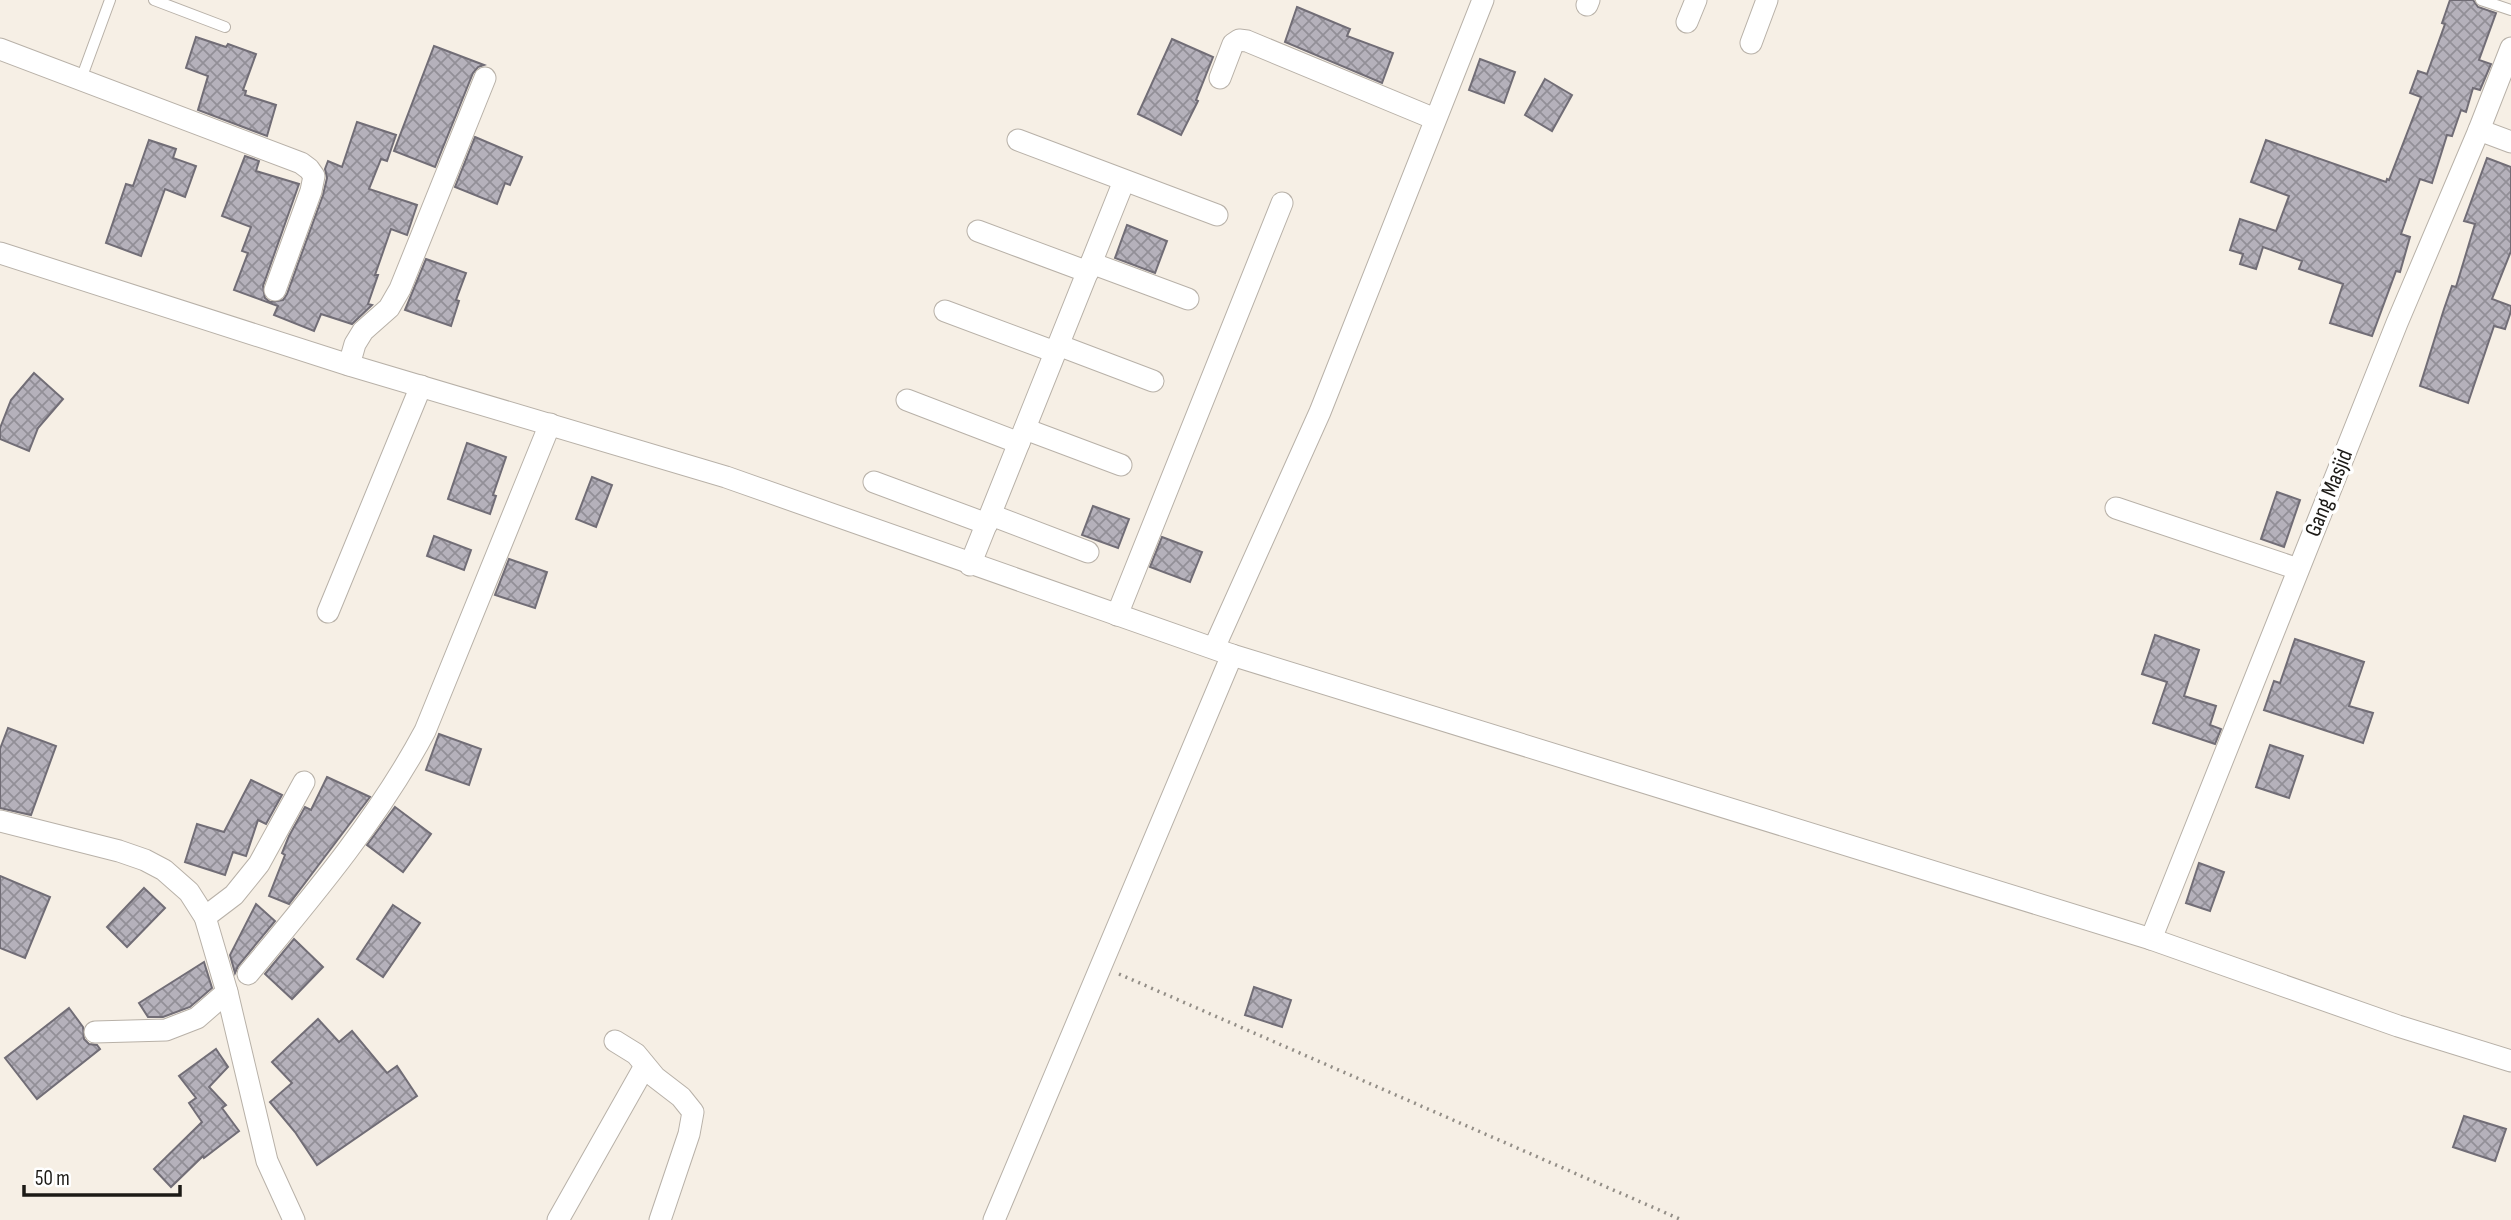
<svg xmlns="http://www.w3.org/2000/svg" width="2511" height="1220" font-family="'Sofia Sans Condensed',sans-serif">
  <style>
    .building { fill: url(#building-cross-hatch); stroke: #716d76; stroke-width: 2 }
    .lines { fill: none; stroke-linecap: round; stroke-linejoin: round }
    .lane-casing { stroke: #b8b1a8; stroke-width: 12 }
    .street-casing { stroke: #b8b1a8; stroke-width: 23 }
    .path { stroke: #938e87; stroke-width: 3.5; stroke-dasharray: 2 5; stroke-linecap: butt }
    .lane { stroke: #fff; stroke-width: 10 }
    .street { stroke: #fff; stroke-width: 21 }
    .labels { text-anchor: middle; dominant-baseline: central; stroke-width: 7; stroke-linejoin: round; paint-order: stroke }
    .street-label { font-size: 23px; fill: #1c1a16; stroke: #fff }
  </style>
  <defs>
    <pattern id="building-cross-hatch" width="8" height="8" patternUnits="userSpaceOnUse" patternTransform="scale(1.75)"><rect width="8" height="8" fill="#b5b1bb"/><path d="M0 0l8 8M0 8l8-8" fill="none" stroke="#928f97"/></pattern>
  </defs>
  <rect width="100%" height="100%" fill="#f6efe5"/>
  <!-- building -->
  <g class="building">
    <path d="M2450,0H2473L2478,7L2496,13L2479,60L2491,64L2480,90L2473,88L2466,112L2461,110L2452,136L2447,135L2432,183L2420,179L2401,234L2410,237L2400,272L2396,271L2372,336L2330,323L2343,284L2299,269L2302,261L2263,247L2256,269L2240,264L2243,254L2230,250L2240,219L2276,231L2289,196L2251,182L2266,140L2386,182L2387,179L2389,180L2421,97L2410,93L2418,71L2427,74L2445,24L2442,23Z"/>
    <path d="M1297,7L1350,29L1347,36L1393,53L1382,83L1285,42Z"/>
    <path d="M196,37L226,47L228,44L256,54L243,90L246,91L245,95L276,105L267,136L198,110L208,76L186,68Z"/>
    <path d="M1172,39L1213,57L1196,100L1198,101L1181,135L1138,114Z"/>
    <path d="M434,46L484,65L478,67L473,73L435,167L394,151Z"/>
    <path d="M1480,59L1515,72L1504,103L1469,90Z"/>
    <path d="M1545,79L1572,95L1552,131L1525,115Z"/>
    <path d="M357,122L396,135L387,161L381,159L369,189L417,205L407,235L391,229L375,275H378L368,304L372,305L352,324L321,314L314,331L274,315L278,306L234,290L248,253L242,251L251,227L222,216L245,156L259,161L256,171L299,184L263,286L265,298L270,302L283,300L287,294L323,195L327,178L325,169L328,161L342,167Z"/>
    <path d="M475,137L522,157L510,185L505,183L497,204L455,187Z"/>
    <path d="M149,140L176,149L173,158L196,166L185,197L165,189L141,256L106,243L126,184L133,186Z"/>
    <path d="M2487,158L2511,167V251L2492,299L2511,306V311L2505,329L2494,326L2468,403L2420,386L2444,309L2452,286L2456,287L2475,224L2464,221Z"/>
    <path d="M1127,225L1167,241L1155,273L1115,258Z"/>
    <path d="M426,259L466,273L456,300L459,301L451,326L405,310Z"/>
    <path d="M34,373L63,399L38,428L29,451L0,439V428L11,400Z"/>
    <path d="M467,443L506,457L493,495L496,496L490,514L448,499Z"/>
    <path d="M592,477L612,485L596,527L576,519Z"/>
    <path d="M2277,492L2300,500L2284,547L2261,539Z"/>
    <path d="M1093,506L1129,519L1118,548L1082,535Z"/>
    <path d="M434,536L471,550L464,570L427,556Z"/>
    <path d="M1162,537L1202,552L1190,582L1150,567Z"/>
    <path d="M509,559L547,572L535,608L495,595Z"/>
    <path d="M2155,635L2199,650L2184,696L2216,706L2210,725L2221,729L2215,744L2153,723L2167,682L2142,674Z"/>
    <path d="M2295,639L2364,662L2349,706L2373,713L2363,743L2264,710L2274,681L2280,683Z"/>
    <path d="M8,728L56,746L31,815L0,808V749Z"/>
    <path d="M439,734L481,749L469,785L426,770Z"/>
    <path d="M2270,745L2303,756L2289,798L2256,787Z"/>
    <path d="M327,777L370,797L289,904L269,896L285,855L282,853L289,836L305,807L311,810Z"/>
    <path d="M251,780L282,795L266,824L258,820L246,856L233,852L225,875L185,862L197,824L224,832Z"/>
    <path d="M395,807L431,834L403,872L367,845Z"/>
    <path d="M2199,863L2224,872L2210,911L2186,903Z"/>
    <path d="M0,876L50,897L25,958L0,948Z"/>
    <path d="M144,888L165,908L127,947L107,927Z"/>
    <path d="M256,904L275,921L238,966L235,973L230,955Z"/>
    <path d="M393,905L420,923L383,977L357,959Z"/>
    <path d="M294,939L323,967L292,999L265,974Z"/>
    <path d="M204,962L212,988L190,1007L163,1017H148L139,1003Z"/>
    <path d="M1254,987L1291,1000L1282,1027L1245,1015Z"/>
    <path d="M69,1008L83,1027L84,1039L89,1044L97,1045L100,1049L37,1099L5,1058Z"/>
    <path d="M318,1019L339,1042L352,1031L387,1073L397,1066L417,1096L317,1165L295,1132L270,1102L292,1083L272,1062Z"/>
    <path d="M216,1049L228,1067L209,1087L226,1105L222,1108L239,1131L204,1158L203,1156L171,1187L154,1169L202,1122L189,1103L196,1098L179,1076Z"/>
    <path d="M2464,1116L2506,1129L2495,1161L2453,1147Z"/>
  </g>
  <g class="lines">
    <!-- lane casing -->
    <g class="lane-casing">
      <g id="lane">
        <path d="M154,0L225,27"/>
        <path d="M2481,0L2511,10"/>
        <path d="M81,79L110,0"/>
      </g>
    </g>
    <!-- street casing -->
    <g class="street-casing">
      <g id="street">
        <path d="M1587,5L1589,0"/>
        <path d="M1687,22L1696,0"/>
        <path d="M1751,43L1767,0"/>
        <path d="M0,49L301,163L309,169L314,176L311,191L275,290"/>
        <path d="M1220,78L1233,44L1239,40L1247,41L1435,119"/>
        <path d="M2479,130L2511,142"/>
        <path d="M1018,140L1217,215"/>
        <path d="M978,231L1088,272"/>
        <path d="M0,253L349,365L726,477L1232,655L2151,939L2398,1026L2511,1061"/>
        <path d="M1091,263L1188,299"/>
        <path d="M945,311L1055,352"/>
        <path d="M1058,345L1153,381"/>
        <path d="M349,365L355,344L363,331L389,308L400,289L485,78"/>
        <path d="M907,400L1019,443"/>
        <path d="M1025,429L1121,465"/>
        <path d="M874,482L987,524"/>
        <path d="M2116,508L2298,569"/>
        <path d="M991,515L1088,552"/>
        <path d="M970,565L1124,181"/>
        <path d="M328,612L421,386"/>
        <path d="M1117,615L1282,203"/>
        <path d="M1214,648L1320,412L1483,0"/>
        <path d="M0,821L119,851L145,860L164,870L189,892L205,917L227,992L267,1161L294,1220"/>
        <path d="M205,917L234,895L259,864L304,782"/>
        <path d="M2151,939L2397,323L2479,130L2511,48"/>
        <path d="M248,974C312,897 378,819 425,731L550,424"/>
        <path d="M95,1032L166,1030L197,1018L227,992"/>
        <path d="M615,1041L636,1054L655,1077L681,1097L693,1112L689,1134L660,1220"/>
        <path d="M558,1220L645,1066"/>
        <path d="M994,1220L1232,655"/>
      </g>
    </g>
    <!-- path -->
    <path class="path" d="M1119,974L1682,1220"/>
    <!-- lane -->
    <use href="#lane" class="lane"/>
    <!-- street -->
    <use href="#street" class="street"/>
  </g>
  <g class="labels">
    <!-- street labels -->
    <g class="street-label">
      <text transform="translate(2329 493) rotate(-68)">Gang Masjid</text>
    </g>
  </g>
  <!-- scale -->
  <path d="M24 1185v10h156v-10" fill="none" stroke="#1c1a16" stroke-width="3.5"/>
  <text x="35" y="1185" font-size="21" fill="#1c1a16" stroke="#ffffff" stroke-width="5" paint-order="stroke">50 m</text>
</svg>
